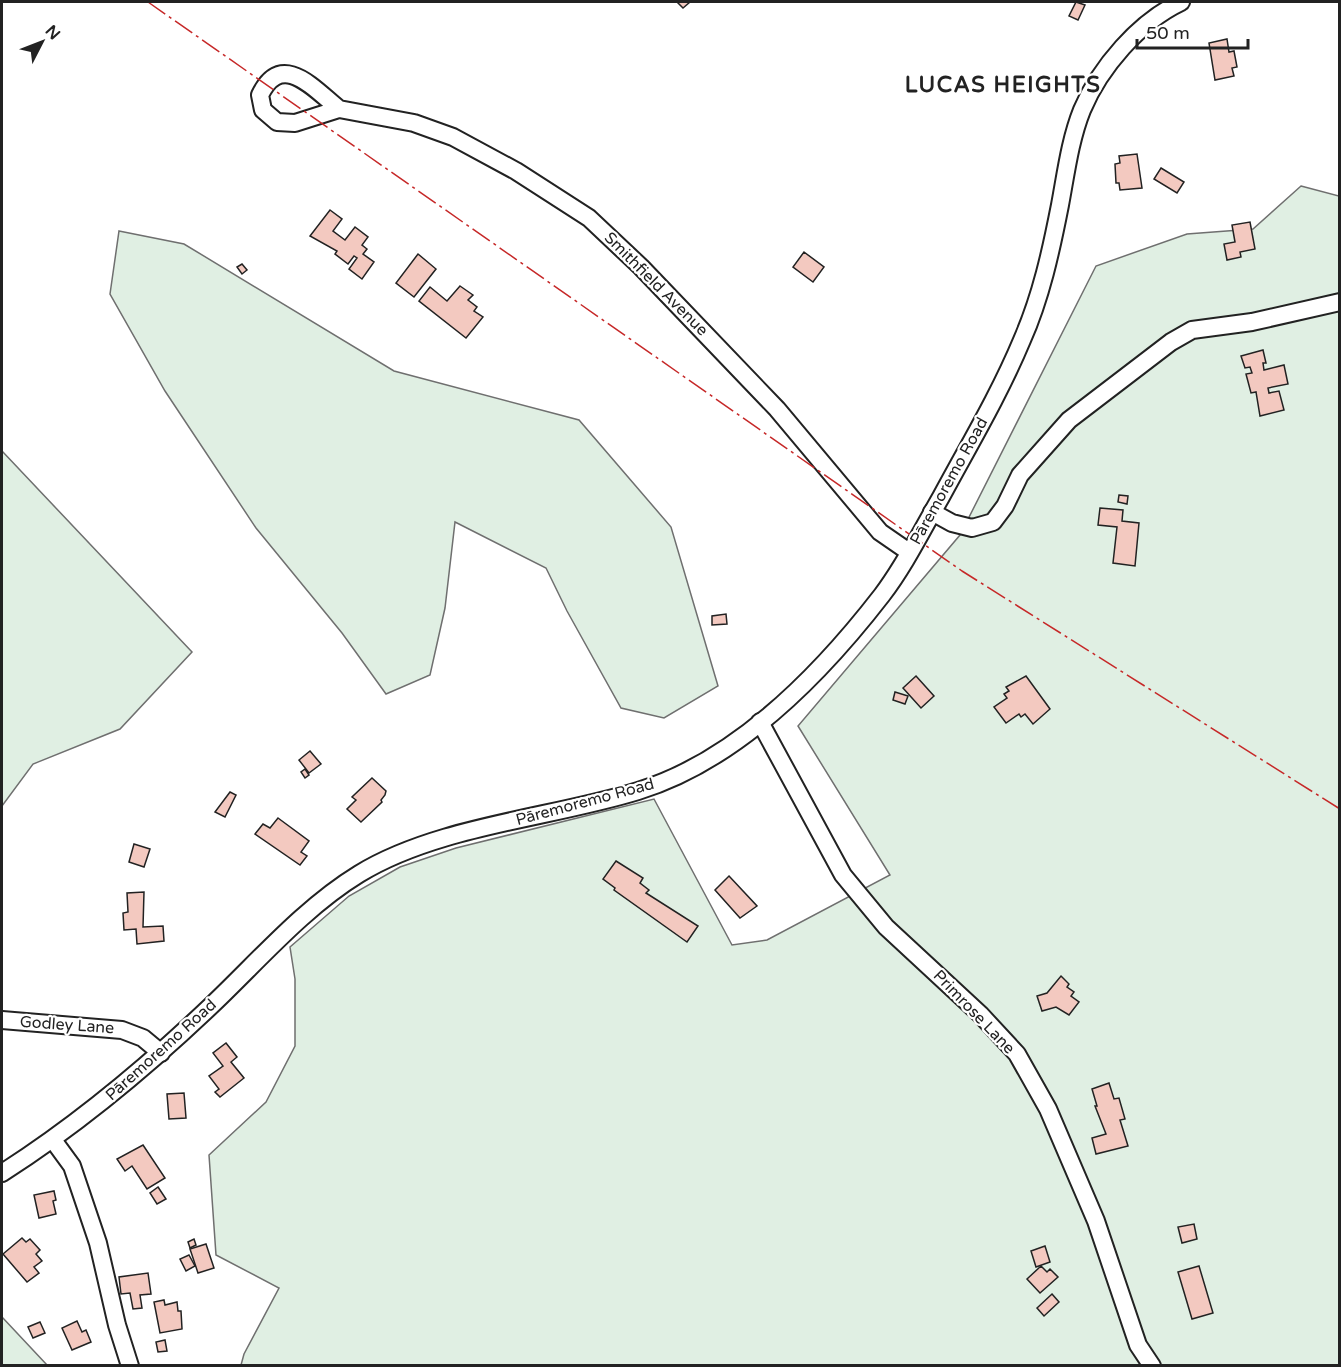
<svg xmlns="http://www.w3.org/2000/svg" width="1341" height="1367" font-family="'Varela Round',sans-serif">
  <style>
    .green { fill: #e0efe3; stroke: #6f6f6f; stroke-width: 1.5 }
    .building { fill: #f3c9c0; stroke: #222; stroke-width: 1.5 }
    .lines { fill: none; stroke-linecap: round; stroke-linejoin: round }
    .minor-casing { stroke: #222; stroke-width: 20 }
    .minor { stroke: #fff; stroke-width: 16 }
    .power { stroke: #c62828; stroke-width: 1.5; stroke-dasharray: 21 4.5 3 4.5; stroke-linecap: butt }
    .labels { text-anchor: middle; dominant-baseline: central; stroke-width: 4.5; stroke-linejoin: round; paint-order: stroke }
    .street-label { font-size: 16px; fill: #222; stroke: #fff }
    .district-label { font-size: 22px; font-weight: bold; letter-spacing: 1.5px; fill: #222; stroke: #fff }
  </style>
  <rect width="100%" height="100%" fill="#fff"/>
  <!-- green -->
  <g class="green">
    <path d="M1301,186L1339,196V1365H241L244,1354L279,1288L216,1255L209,1155L266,1102L295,1046V979L290,947L349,896L400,867L456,848L654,799L732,945L767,940L890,875L798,726L960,535L1096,266L1187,234L1253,229Z"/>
    <path d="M119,231L184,244L394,371L579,420L671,527L718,686L664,718L621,708L567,611L546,568L455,522L445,608L430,675L386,694L342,633L256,528L165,391L110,294Z"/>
    <path d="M2,451L192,652L120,729L33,764L2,806Z"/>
    <path d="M2,1317L47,1365H2Z"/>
  </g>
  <!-- building -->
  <g class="building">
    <path d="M677,2H690L683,8Z"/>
    <path d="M1076,2L1085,5L1078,20L1069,16Z"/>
    <path d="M1227,39L1229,52L1234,51L1237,67L1232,68L1234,76L1215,80L1209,43Z"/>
    <path d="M1137,154L1142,188L1120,190L1119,183H1116L1115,164L1120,163L1119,156Z"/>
    <path d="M1161,168L1184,182L1177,193L1154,179Z"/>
    <path d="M330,210L342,219L333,231L345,240L355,227L368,237L362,245L367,249L363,254L374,262L362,279L349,269L357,258L354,256L348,264L335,254L337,251L310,236Z"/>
    <path d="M1250,222L1255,249L1240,252L1241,257L1227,260L1224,244L1235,242L1232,225Z"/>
    <path d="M804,252L824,267L813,282L793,267Z"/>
    <path d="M418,254L436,269L414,297L396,283Z"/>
    <path d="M242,264L247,270L242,274L237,267Z"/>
    <path d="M460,286L473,295L468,300L477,307L474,311L483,317L466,338L419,301L430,287L447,301Z"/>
    <path d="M1263,350L1266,363H1263L1264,370L1284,365L1288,384L1268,388L1269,393L1279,391L1284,410L1260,416L1256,392L1251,393L1246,374L1252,373L1250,367L1245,368L1241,356Z"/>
    <path d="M1119,495L1128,496L1127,504L1118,502Z"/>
    <path d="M1100,508L1123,510L1122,521L1139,523L1135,566L1113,563L1117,527L1098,525Z"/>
    <path d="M726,614L727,624L712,625V616Z"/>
    <path d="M916,676L934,696L921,708L903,688Z"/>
    <path d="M1026,676L1050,709L1033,724L1025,714L1021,717L1019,714L1006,723L994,707L1007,698L1004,694L1009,691L1006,687Z"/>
    <path d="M895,692L908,696L905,704L893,700Z"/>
    <path d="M310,751L321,764L309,773L299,760Z"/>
    <path d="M305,769L309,775L305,778L301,772Z"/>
    <path d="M372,778L386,791L385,795L381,800L382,802L361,822L347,809L356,800L352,797Z"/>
    <path d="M230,792L236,795L225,817L215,812Z"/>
    <path d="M278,818L309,841L301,852L307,856L300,865L255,834L263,824L270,828Z"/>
    <path d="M134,844L150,849L144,867L129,862Z"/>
    <path d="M616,861L643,878L640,883L649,890L646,893L698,926L687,942L614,890L615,888L603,879Z"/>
    <path d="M729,876L757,906L740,918L715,890Z"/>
    <path d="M144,892L143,927L163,926L164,941L137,944L136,929L124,930L123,913L128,912L127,893Z"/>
    <path d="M1061,976L1069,984L1067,987L1074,992L1071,996L1079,1002L1069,1015L1056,1007L1042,1011L1037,996L1047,993Z"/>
    <path d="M226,1043L237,1057L231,1062L244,1078L220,1097L215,1092L219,1089L209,1076L223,1066L213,1053Z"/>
    <path d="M1109,1083L1114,1099L1119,1098L1125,1119L1120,1120L1128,1146L1096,1154L1092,1138L1106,1134L1095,1106H1097L1092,1089Z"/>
    <path d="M184,1093L186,1118L169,1119L167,1094Z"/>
    <path d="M143,1145L165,1178L147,1189L132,1166L125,1171L117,1159Z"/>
    <path d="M158,1187L166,1199L157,1204L150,1193Z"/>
    <path d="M54,1191L56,1200L53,1201L56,1214L39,1218L34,1195Z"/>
    <path d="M1194,1224L1197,1239L1182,1243L1178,1227Z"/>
    <path d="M22,1238L26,1242L30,1239L40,1250L36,1254L42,1261L34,1267L39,1273L27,1282L3,1254Z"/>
    <path d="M194,1239L196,1245L190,1248L188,1242Z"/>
    <path d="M206,1244L214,1268L198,1273L190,1249Z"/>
    <path d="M1045,1246L1050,1262L1036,1267L1031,1251Z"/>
    <path d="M189,1255L195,1266L186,1271L180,1259Z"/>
    <path d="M1041,1266L1047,1272L1050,1269L1058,1277L1040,1293L1027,1279Z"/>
    <path d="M1199,1266L1213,1313L1192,1319L1178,1272Z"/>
    <path d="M148,1273L151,1294L140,1295L142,1308L133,1309L130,1293L121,1294L119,1277Z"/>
    <path d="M1052,1294L1059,1302L1044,1316L1037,1308Z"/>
    <path d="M164,1300L165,1305L177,1302L178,1311H181L182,1329L160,1333L154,1302Z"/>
    <path d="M77,1321L82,1332L86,1330L91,1342L72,1350L62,1328Z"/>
    <path d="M40,1322L45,1333L33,1338L28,1327Z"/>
    <path d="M165,1340L167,1351L158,1352L156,1342Z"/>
  </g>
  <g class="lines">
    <!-- minor casing -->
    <g class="minor-casing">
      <g id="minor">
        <path d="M339,109C314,89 282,50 260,95L263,110L277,122L295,123L339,109L414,123L453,137L516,171L589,218L641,267L777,409L880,532L909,552"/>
        <path d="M932,512L952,523L972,528L993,522L1005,506L1020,475L1069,420L1171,342L1192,330L1252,322L1340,302"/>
        <path d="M760,722L843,875L886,927L980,1014L1017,1054L1048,1109L1096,1221L1138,1345L1152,1366"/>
        <path d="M2,1020L122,1030L143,1038L161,1053"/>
        <path d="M53,1140L72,1166L98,1243L117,1325L130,1366"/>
        <path d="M2,1173C79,1124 148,1066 214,1003C260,959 305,907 359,874C437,826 551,818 638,791C736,761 821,674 882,595C905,565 922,530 941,497C969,445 999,395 1022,340C1041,297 1051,251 1060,205C1066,173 1070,140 1082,110C1100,67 1139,22 1181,2"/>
      </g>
    </g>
    <!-- minor -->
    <use href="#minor" class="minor"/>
    <!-- power -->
    <path class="power" d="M148,2L962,571L1340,809"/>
  </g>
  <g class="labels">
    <!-- street labels -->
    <g class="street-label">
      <text transform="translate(656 284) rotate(45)">Smithfield Avenue</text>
      <text transform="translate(949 481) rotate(-61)">Pāremoremo Road</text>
      <text transform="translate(585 802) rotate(-15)">Pāremoremo Road</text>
      <text transform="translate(974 1012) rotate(46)">Primrose Lane</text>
      <text transform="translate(67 1025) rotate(4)">Godley Lane</text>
      <text transform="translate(161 1050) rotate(-42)">Pāremoremo Road</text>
    </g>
    <!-- district labels -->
    <g class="district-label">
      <text x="1003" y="85">LUCAS HEIGHTS</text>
    </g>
  </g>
  <!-- border -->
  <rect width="1341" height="1367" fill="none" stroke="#222222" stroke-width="6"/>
  <!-- north arrow -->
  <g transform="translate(42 42) rotate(48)" stroke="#ffffff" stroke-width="4.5" paint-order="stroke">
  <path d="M0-4.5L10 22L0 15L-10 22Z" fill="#222222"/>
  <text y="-9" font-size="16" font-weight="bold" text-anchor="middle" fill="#222222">N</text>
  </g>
  <!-- scale -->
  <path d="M1137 39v9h111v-9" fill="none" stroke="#222222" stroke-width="3"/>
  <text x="1146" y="39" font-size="18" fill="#222222" stroke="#ffffff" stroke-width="4.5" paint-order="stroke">50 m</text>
</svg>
